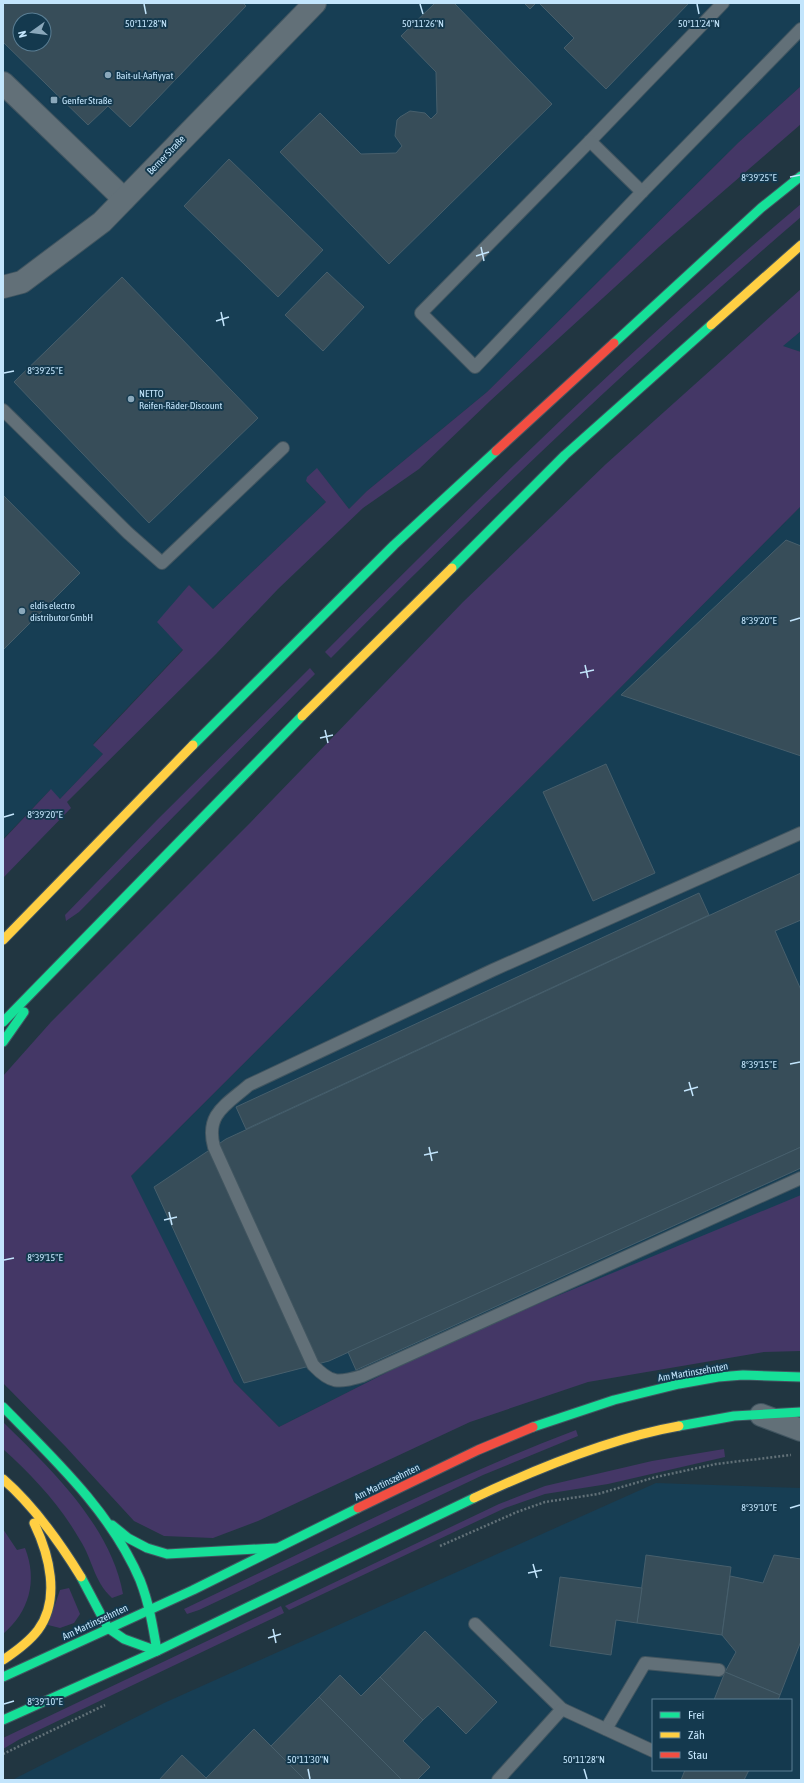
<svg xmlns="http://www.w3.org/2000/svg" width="804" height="1783" font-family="'Asap Condensed',sans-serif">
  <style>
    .built { fill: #173e54; fill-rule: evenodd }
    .green { fill: #443766 }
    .building { fill: #374d59; stroke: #475f6c; fill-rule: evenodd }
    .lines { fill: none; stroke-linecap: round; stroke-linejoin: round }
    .lane-casing { stroke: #415560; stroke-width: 14 }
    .street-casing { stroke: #415560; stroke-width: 24 }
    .fast-casing { stroke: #415560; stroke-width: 11 }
    .slow-casing { stroke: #415560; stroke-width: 11 }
    .jam-casing { stroke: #415560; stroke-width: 11 }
    .path { stroke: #627178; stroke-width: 2.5; stroke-dasharray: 2 2; stroke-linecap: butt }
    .lane { stroke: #627078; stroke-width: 12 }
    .street { stroke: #627078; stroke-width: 22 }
    .fast { stroke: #16e098; stroke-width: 9 }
    .slow { stroke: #ffcf43; stroke-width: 9 }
    .jam { stroke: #f24e42; stroke-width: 9 }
    .ticks { fill: none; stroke: #c3e5fc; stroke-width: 1.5 }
    .poi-dot { fill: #8aa8bb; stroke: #14394e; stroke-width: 1.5 }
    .labels { text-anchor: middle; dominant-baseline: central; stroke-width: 4; stroke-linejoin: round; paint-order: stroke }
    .poi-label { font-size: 10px; fill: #c3e5fc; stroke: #14394e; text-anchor: start }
    .street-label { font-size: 10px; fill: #c3e5fc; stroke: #14394e }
    .ticks-label { font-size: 10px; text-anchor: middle; fill: #c3e5fc; stroke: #14394e; stroke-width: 4; stroke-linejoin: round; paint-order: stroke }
  </style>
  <rect width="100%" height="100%" fill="#213641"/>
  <!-- built -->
  <g class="built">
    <path d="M3,3H801V86L739,142L487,392L367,491L349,509L317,469L306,481L326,502L213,609L189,585L183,649L93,744L103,754L60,799L50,790L3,839ZM20,20H44V44H20Z"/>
    <path d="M801,331V352L782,346Z"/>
    <path d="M801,506V1275L477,1327L279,1427L80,1227L611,697Z"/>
    <path d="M656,1483L801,1488V1780H12L164,1703ZM653,1700H791V1770H653Z"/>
  </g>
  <!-- green -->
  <g class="green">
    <path d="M801,86V124L660,246L490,401L419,469L363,508L278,589L216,654L67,802L71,808L3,878V840L51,789L60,799L103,754L93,745L183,650L157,622L189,585L213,609L326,502L306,481L307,477L317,468L349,509L367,491L487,392L739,142Z"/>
    <path d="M801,204V217C638,357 482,505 331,658L325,652C478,498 634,345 801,204Z"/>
    <path d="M801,289V331L783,346L801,352V506L611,697L131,1176L234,1382L279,1427L453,1339L801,1195V1351L764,1352L588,1382L470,1422L258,1521L213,1538L164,1536L134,1521L65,1446L3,1383V1076L51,1022L250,823L463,602L606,464Z"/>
    <path d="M310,668L315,674L312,677L79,912L66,921L65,915L158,819Z"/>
    <path d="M3,1422C50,1468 111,1526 123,1594L112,1598C93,1580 93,1560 80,1540C60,1505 33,1476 3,1449Z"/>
    <path d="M576,1430L578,1436L483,1475L199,1610L187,1614L184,1609C313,1548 442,1481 576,1430Z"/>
    <path d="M724,1449L725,1457L608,1484L545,1494L505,1508L289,1610L285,1606L499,1504L545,1486L652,1461Z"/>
    <path d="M3,1529L17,1550L25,1548C38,1581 29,1612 3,1634Z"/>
    <path d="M69,1588L80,1614L74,1623L60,1628L48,1625L60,1590Z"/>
    <path d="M281,1606L284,1613L20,1739L3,1749V1738Z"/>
  </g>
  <!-- building -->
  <g class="building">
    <path d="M3,3H243L246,6L130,127L108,106L88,125L3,42ZM20,20H44V44H20Z"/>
    <path d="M435,3H454L552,104L389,264L280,152L320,113L361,154L396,153L402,146L395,136L397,120L400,117L410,111L425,113L431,119L437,113L436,72L401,36Z"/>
    <path d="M524,3H536L530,9Z"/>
    <path d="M539,3H689L606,89L564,48L574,38Z"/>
    <path d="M229,159L323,250L278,297L184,206Z"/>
    <path d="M327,272L364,307L323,351L285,315Z"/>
    <path d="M122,277L258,418L149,523L14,382Z"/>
    <path d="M3,495L80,573L3,650Z"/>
    <path d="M786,540L801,546V756L621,695Z"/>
    <path d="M606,764L655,873L593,901L543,792Z"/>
    <path d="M801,873V920L775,931L801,990V1147L329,1361L244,1383L154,1187L226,1139Z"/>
    <path d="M699,893L709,915L246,1129L236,1107Z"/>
    <path d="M801,1147V1168L356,1370L348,1352Z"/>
    <path d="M646,1555L731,1567L722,1635L637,1623Z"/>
    <path d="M774,1555L801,1559V1641L780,1695L725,1672L736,1652L722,1635L730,1576L763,1583Z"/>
    <path d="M560,1577L642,1588L637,1623L616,1620L611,1655L550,1646Z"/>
    <path d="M425,1631L497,1702L466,1734L438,1706L423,1720L380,1677Z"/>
    <path d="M725,1672L780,1695L778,1700H714Z"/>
    <path d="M340,1675L361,1696L380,1677L423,1720L403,1741L430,1767L417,1780H402L319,1697Z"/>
    <path d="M319,1697L402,1780H305L271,1746Z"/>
    <path d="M254,1729L305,1780H207L206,1778Z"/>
    <path d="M182,1755L206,1778L207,1780H159Z"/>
    <path d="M685,1770H749L744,1780H681Z"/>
  </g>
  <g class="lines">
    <!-- lane casing -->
    <g class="lane-casing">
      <g id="lane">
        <path d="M723,3L590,141L421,313L475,367L642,192L801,29"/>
        <path d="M590,141L642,192"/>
        <path d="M3,410L128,533L162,563L283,448"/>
        <path d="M801,833L493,970L249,1085C226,1105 205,1114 214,1147L313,1365C331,1384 338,1383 362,1376L801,1178"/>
        <path d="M475,1624L562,1709"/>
        <path d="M606,1729L645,1663L719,1670"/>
        <path d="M498,1780L562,1709L653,1751"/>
      </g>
    </g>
    <!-- street casing -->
    <g class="street-casing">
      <g id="street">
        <path d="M3,83L124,199"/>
        <path d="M3,287L22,282L102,222L315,3"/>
        <path d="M761,1415L801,1430"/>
      </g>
    </g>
    <!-- fast casing -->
    <g class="fast-casing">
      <g id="fast">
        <path d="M614,343L761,208L801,176"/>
        <path d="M452,568L565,455L711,325"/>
        <path d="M193,745L394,545L496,451"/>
        <path d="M3,1022L302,716"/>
        <path d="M3,1042L24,1012"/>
        <path d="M3,1407C54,1459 111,1512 140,1580C149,1603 153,1627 157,1651L124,1639L108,1628L81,1577"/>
        <path d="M679,1426L734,1416L801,1412"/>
        <path d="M533,1427L614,1400L679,1384L718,1377L743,1375L801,1377"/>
        <path d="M112,1525L128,1538L147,1548L167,1554L276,1548"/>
        <path d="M3,1677L193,1590L358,1508"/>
        <path d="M3,1720L157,1651L474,1498"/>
      </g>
    </g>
    <!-- slow casing -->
    <g class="slow-casing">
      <g id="slow">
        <path d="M711,325L801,245"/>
        <path d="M302,716L452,568"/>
        <path d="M3,940L193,745"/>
        <path d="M3,1479C35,1507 59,1541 81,1577"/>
        <path d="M474,1498C536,1469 611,1438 679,1426"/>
        <path d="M3,1660C15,1652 29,1642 38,1630C61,1599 49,1554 34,1523"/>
      </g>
    </g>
    <!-- jam casing -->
    <g class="jam-casing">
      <g id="jam">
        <path d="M496,451L614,343"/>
        <path d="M358,1508L478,1450L533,1427"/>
      </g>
    </g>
    <!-- path -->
    <g class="path">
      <path d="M440,1546L517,1512L545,1502L598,1494L656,1477L716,1464L791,1455"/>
      <path d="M3,1754L105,1705"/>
    </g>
    <!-- lane -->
    <use href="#lane" class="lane"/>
    <!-- street -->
    <use href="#street" class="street"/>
    <!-- fast -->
    <use href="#fast" class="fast"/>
    <!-- slow -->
    <use href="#slow" class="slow"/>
    <!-- jam -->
    <use href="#jam" class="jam"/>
  </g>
  <!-- ticks -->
  <path class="ticks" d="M144,4L146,14M420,4L423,14M697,4L699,14M790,177L800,175M481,247L484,261M476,256L489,252M221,312L224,326M216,321L229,317M4,373L14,371M790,621L800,618M585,665L588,678M580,673L594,670M325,730L328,743M320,738L333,735M4,817L14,814M790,1064L800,1062M689,1082L693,1096M684,1091L698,1087M429,1147L432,1161M424,1155L438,1152M169,1212L172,1225M164,1220L177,1217M4,1260L14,1258M790,1508L800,1505M533,1564L537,1578M528,1573L542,1570M273,1629L276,1643M268,1638L281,1634M4,1704L14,1701M308,1769L310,1779M584,1769L587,1779"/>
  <!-- markers -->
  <g class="poi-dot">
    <circle cx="108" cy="75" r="4"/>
    <rect x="50" y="96" width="8" height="8" rx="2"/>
    <circle cx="131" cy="399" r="4"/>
    <circle cx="22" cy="611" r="4"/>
  </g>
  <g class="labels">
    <!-- poi labels -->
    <g class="poi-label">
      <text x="116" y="75">Bait-ul-Aafiyyat</text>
      <text x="62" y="100">Genfer Straße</text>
      <text x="139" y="393">NETTO<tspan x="139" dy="12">Reifen-Räder-Discount</tspan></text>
      <text x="30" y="605">eldis electro<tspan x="30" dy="12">distributor GmbH</tspan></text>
    </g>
    <!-- street labels -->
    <g class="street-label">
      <text transform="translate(166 155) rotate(-46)">Berner Straße</text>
      <text transform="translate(693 1372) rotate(-10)">Am Martinszehnten</text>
      <text transform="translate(387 1482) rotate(-26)">Am Martinszehnten</text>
      <text transform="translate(95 1622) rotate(-25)">Am Martinszehnten</text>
    </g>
  </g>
  <g class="ticks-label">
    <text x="699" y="27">50°11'24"N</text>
    <text x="146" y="27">50°11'28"N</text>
    <text x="423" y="27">50°11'26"N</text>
    <text x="759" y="181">8°39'25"E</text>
    <text x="45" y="374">8°39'25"E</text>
    <text x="759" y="624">8°39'20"E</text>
    <text x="45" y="818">8°39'20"E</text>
    <text x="759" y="1068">8°39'15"E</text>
    <text x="45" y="1261">8°39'15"E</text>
    <text x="759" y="1511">8°39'10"E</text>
    <text x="45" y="1705">8°39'10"E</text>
    <text x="308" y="1763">50°11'30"N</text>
    <text x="584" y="1763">50°11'28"N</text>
  </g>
  <!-- border -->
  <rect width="804" height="1783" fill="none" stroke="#c3e5fc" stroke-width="8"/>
  <!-- legend -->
  <rect x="652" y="1699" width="140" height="72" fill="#14394e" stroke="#5a7e94"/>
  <rect x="660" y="1712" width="20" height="6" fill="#16e098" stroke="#5a7e94"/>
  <text x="688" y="1719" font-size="12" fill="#c3e5fc">Frei</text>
  <rect x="660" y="1732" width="20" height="6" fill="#ffcf43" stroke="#5a7e94"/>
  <text x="688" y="1739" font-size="12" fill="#c3e5fc">Zäh</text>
  <rect x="660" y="1752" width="20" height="6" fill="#f24e42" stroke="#5a7e94"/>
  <text x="688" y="1759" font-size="12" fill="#c3e5fc">Stau</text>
  <!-- north arrow -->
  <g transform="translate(32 32) rotate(256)"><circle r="19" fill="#14394e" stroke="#5a7e94"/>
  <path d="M0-3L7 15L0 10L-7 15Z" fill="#8aa8bb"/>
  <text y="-6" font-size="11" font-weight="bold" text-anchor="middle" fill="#c3e5fc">N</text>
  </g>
</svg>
